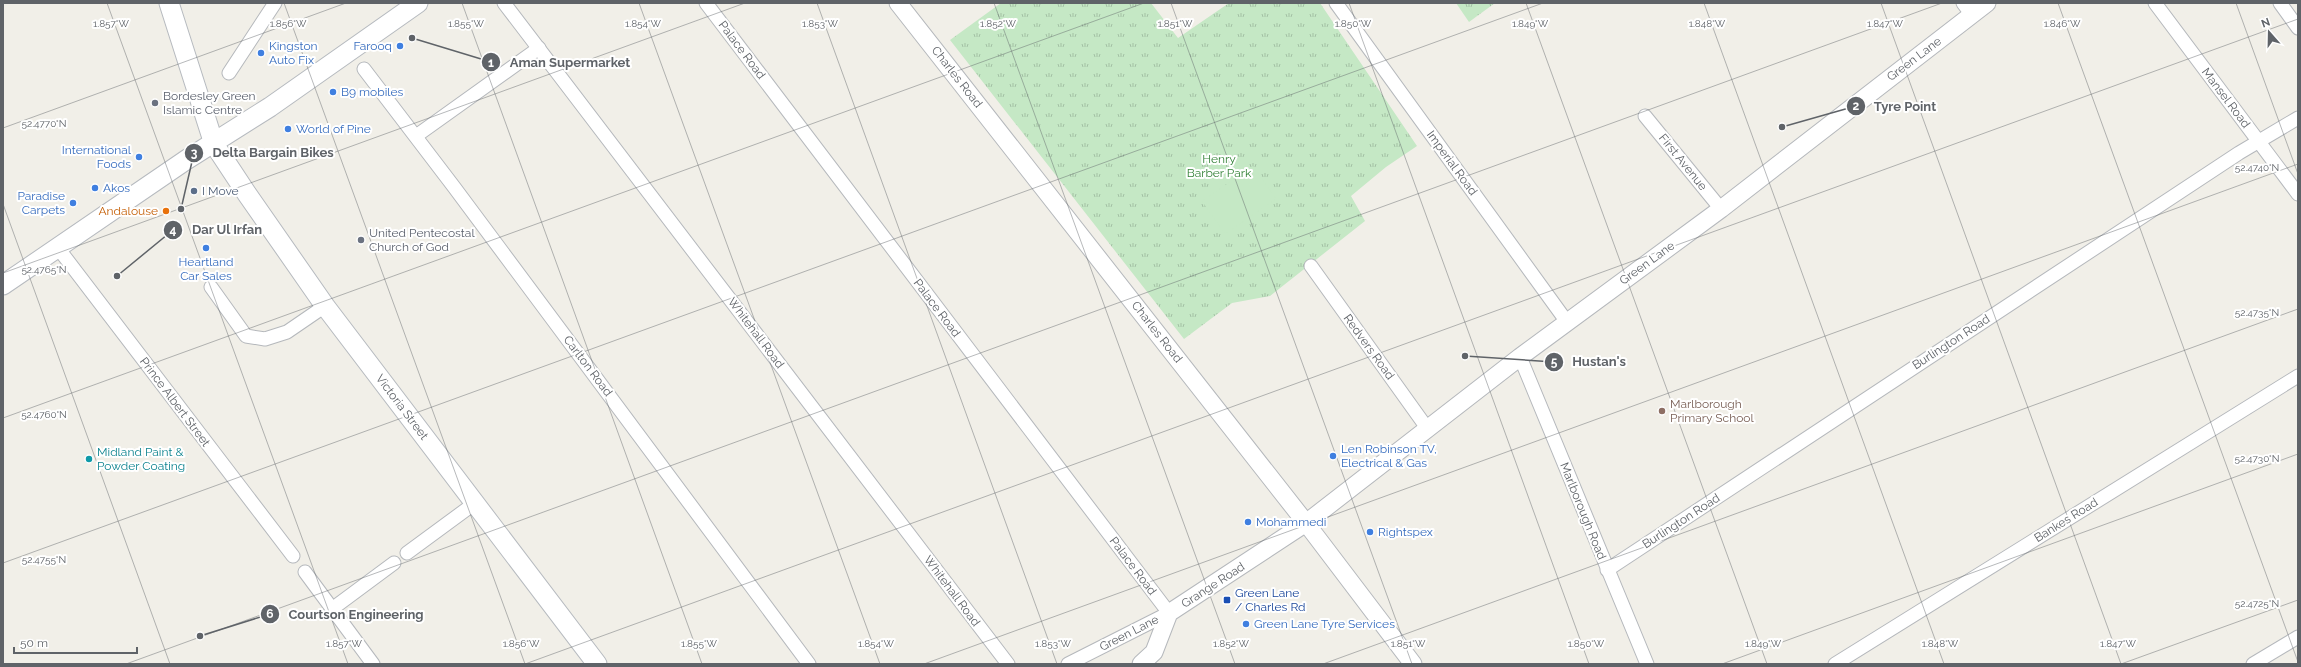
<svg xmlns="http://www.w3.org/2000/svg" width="2301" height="667" font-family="Raleway,sans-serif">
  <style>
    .park { fill: url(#park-tufts) }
    .pitch { fill: #c5e8c5 }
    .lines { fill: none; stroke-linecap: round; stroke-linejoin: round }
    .minor-casing { stroke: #b5b8bc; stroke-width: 15 }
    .tertiary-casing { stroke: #b5b8bc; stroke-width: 19 }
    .secondary-casing { stroke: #b6babf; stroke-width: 21 }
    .minor { stroke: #fff; stroke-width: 13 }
    .tertiary { stroke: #fff; stroke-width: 17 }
    .secondary { stroke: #fff; stroke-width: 19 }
    .ticks { fill: none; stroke: #5f6368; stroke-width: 1; stroke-opacity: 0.45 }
    .shop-dot { fill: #3f7fe0; stroke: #fff; stroke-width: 1.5 }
    .worship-dot { fill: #6b7280; stroke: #fff; stroke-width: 1.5 }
    .service-dot { fill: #5c6f8a; stroke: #fff; stroke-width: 1.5 }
    .food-dot { fill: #e8710a; stroke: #fff; stroke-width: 1.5 }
    .education-dot { fill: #8d6e63; stroke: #fff; stroke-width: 1.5 }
    .culture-dot { fill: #0f9aa8; stroke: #fff; stroke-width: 1.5 }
    .transit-dot { fill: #1a4fb4; stroke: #fff; stroke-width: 1.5 }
    .labels { text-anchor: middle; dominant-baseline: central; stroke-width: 4; stroke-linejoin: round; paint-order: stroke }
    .shop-label { font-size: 12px; fill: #366cbe; stroke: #fff; text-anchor: start }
    .street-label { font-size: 12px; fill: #5f6368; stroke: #fff }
    .worship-label { font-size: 12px; fill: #5b616d; stroke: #fff; text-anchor: start }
    .park-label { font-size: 12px; fill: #348238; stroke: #fff }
    .service-label { font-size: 12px; fill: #4e5e75; stroke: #fff; text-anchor: start }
    .food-label { font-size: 12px; fill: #c56008; stroke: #fff; text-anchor: end }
    .education-label { font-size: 12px; fill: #785e54; stroke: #fff; text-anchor: start }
    .culture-label { font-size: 12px; fill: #0d838f; stroke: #fff; text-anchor: start }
    .transit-label { font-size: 12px; fill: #164399; stroke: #fff; text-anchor: start }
    .ticks-label { font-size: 10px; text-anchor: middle; fill: #5f6368; stroke: #fff; stroke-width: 4; stroke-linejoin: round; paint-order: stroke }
    .leader { fill: none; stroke: #5f6368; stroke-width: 1.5 }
    .callout-dot { fill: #5f6368; stroke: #fff; stroke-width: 1.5 }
    .mark-label { font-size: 12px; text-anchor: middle; font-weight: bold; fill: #fff }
    .callout-label { font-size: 13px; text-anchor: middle; font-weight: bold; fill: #5f6368; stroke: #fff; stroke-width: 4; stroke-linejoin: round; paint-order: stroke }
  </style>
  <defs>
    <pattern id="park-tufts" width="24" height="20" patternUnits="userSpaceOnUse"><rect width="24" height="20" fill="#c5e8c5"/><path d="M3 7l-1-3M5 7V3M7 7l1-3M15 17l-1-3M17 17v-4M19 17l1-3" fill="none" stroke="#a3c0a4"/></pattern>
  </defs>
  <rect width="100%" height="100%" fill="#f1efe8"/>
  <!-- park -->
  <g class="park">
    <path d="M1001,3H1151L1178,38L1229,3H1320L1417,146L1386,167L1351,196L1365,221L1270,296L1232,303L1184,339L950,40Z"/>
    <path d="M1456,3H1495L1469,22Z"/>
  </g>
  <!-- pitch -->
  <path class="pitch" d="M1253,166L1276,199L1225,234L1202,201Z"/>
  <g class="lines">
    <!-- minor casing -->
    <g class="minor-casing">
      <g id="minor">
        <path d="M504,3L1008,664"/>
        <path d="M706,3L1169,613L1068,664"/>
        <path d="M1336,3L1567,322"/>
        <path d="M1963,3L1972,15"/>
        <path d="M2155,3L2298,194"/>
        <path d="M2280,3L2298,28"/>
        <path d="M364,69L454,187L809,664"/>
        <path d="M229,73L275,3"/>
        <path d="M1645,116L1721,209"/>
        <path d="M416,136L539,48"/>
        <path d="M58,248L293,556"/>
        <path d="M1311,266L1427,428"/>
        <path d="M211,287L246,336L265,339L287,332L325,306"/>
        <path d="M1520,357L1647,664"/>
        <path d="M407,553L475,503"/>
        <path d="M1607,570L2239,153L2298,118"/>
        <path d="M305,572L373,664"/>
        <path d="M332,609L394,563"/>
        <path d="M1835,664L2298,376"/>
        <path d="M2253,664L2298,637"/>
      </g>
    </g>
    <!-- tertiary casing -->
    <g class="tertiary-casing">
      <g id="tertiary">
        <path d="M898,3L1306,523L1413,664"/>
        <path d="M1141,664L1154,652L1169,613L1306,523L1520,357L1721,209L1987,3"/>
      </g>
    </g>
    <!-- secondary casing -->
    <g class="secondary-casing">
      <g id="secondary">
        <path d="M169,3L214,144L247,194L325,306L597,664"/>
        <path d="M3,285L186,160L270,107L418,3"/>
      </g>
    </g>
    <!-- minor -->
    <use href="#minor" class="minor"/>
    <!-- tertiary -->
    <use href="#tertiary" class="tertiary"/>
    <!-- secondary -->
    <use href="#secondary" class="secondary"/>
  </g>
  <!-- ticks -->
  <path class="ticks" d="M107,3L348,664M284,3L525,664M462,3L702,664M639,3L880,664M817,3L1057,664M994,3L1235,664M1171,3L1412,664M1349,3L1589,664M1526,3L1767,664M1704,3L1944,664M1881,3L2121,664M2058,3L2298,662M2236,3L2298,174M3,128L346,3M3,204L170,664M3,273L745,3M3,418L1144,3M3,563L1543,3M126,664L1942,3M525,664L2298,19M924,664L2298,164M1323,664L2298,309M1722,664L2298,454M2121,664L2298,600"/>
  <!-- markers -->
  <g class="shop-dot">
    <circle cx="400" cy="46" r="4"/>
    <circle cx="261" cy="53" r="4"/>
    <circle cx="333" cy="92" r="4"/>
    <circle cx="288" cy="129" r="4"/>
    <circle cx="139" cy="157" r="4"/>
    <circle cx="95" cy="188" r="4"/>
    <circle cx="73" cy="203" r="4"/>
    <circle cx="206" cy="248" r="4"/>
    <circle cx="1333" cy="456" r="4"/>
    <circle cx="1248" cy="522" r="4"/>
    <circle cx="1370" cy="532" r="4"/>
    <circle cx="1246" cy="624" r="4"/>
  </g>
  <g class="worship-dot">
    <circle cx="155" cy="103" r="4"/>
    <circle cx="361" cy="240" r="4"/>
  </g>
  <circle class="service-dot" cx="194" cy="191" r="4"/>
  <circle class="food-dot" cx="166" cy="211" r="4"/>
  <circle class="education-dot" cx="1662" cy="411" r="4"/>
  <circle class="culture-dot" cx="89" cy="459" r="4"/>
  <rect class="transit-dot" x="1223" y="596" width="8" height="8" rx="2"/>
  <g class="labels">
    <!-- shop labels -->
    <g class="shop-label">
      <text x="269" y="46">Kingston<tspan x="269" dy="14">Auto Fix</tspan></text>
      <text x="392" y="46" text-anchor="end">Farooq</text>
      <text x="341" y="92">B9 mobiles</text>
      <text x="296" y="129">World of Pine</text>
      <text x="131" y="150" text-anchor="end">International<tspan x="131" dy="14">Foods</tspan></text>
      <text x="103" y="188">Akos</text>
      <text x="65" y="196" text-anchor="end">Paradise<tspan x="65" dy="14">Carpets</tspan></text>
      <text x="206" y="262" text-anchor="middle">Heartland<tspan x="206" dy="14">Car Sales</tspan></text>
      <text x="1341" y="449">Len Robinson TV,<tspan x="1341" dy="14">Electrical &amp; Gas</tspan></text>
      <text x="1256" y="522">Mohammedi</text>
      <text x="1378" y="532">Rightspex</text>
      <text x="1254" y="624">Green Lane Tyre Services</text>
    </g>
    <!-- street labels -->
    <g class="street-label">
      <text transform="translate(742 50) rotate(53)">Palace Road</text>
      <text transform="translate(1914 59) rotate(-37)">Green Lane</text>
      <text transform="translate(957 77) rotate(52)">Charles Road</text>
      <text transform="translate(2226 98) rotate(53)">Mansel Road</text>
      <text transform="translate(1683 162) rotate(51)">First Avenue</text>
      <text transform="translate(1452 163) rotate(54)">Imperial Road</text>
      <text transform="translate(1647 263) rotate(-36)">Green Lane</text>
      <text transform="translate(937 308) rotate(53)">Palace Road</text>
      <text transform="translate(1157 332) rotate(52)">Charles Road</text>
      <text transform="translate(756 333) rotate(53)">Whitehall Road</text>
      <text transform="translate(1951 342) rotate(-33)">Burlington Road</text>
      <text transform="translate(1369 347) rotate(54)">Redvers Road</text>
      <text transform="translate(588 366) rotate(53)">Carlton Road</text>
      <text transform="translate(175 402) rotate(53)">Prince Albert Street</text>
      <text transform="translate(402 407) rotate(53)">Victoria Street</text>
      <text transform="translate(1583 511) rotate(68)">Marlborough Road</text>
      <text transform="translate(2066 520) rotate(-32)">Bankes Road</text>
      <text transform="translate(1681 521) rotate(-33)">Burlington Road</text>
      <text transform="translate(1133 566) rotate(53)">Palace Road</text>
      <text transform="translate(1213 585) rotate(-33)">Grange Road</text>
      <text transform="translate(952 591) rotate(53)">Whitehall Road</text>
      <text transform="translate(1129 633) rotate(-27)">Green Lane</text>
    </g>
    <!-- worship labels -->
    <g class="worship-label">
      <text x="163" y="96">Bordesley Green<tspan x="163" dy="14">Islamic Centre</tspan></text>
      <text x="369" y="233">United Pentecostal<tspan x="369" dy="14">Church of God</tspan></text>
    </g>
    <!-- park labels -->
    <g class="park-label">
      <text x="1219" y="159">Henry<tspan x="1219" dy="14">Barber Park</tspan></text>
    </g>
    <!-- service labels -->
    <g class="service-label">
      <text x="202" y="191">I Move</text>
    </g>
    <!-- food labels -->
    <g class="food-label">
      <text x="158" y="211">Andalouse</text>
    </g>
    <!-- education labels -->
    <g class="education-label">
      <text x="1670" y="404">Marlborough<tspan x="1670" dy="14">Primary School</tspan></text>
    </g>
    <!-- culture labels -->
    <g class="culture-label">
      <text x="97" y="452">Midland Paint &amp;<tspan x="97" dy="14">Powder Coating</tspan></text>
    </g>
    <!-- transit labels -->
    <g class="transit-label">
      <text x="1235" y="593">Green Lane<tspan x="1235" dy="14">/ Charles Rd</tspan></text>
    </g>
  </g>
  <g class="ticks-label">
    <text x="1885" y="27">1.847°W</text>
    <text x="111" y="27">1.857°W</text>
    <text x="288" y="27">1.856°W</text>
    <text x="466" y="27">1.855°W</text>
    <text x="643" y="27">1.854°W</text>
    <text x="820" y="27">1.853°W</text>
    <text x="998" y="27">1.852°W</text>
    <text x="1175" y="27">1.851°W</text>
    <text x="1353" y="27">1.850°W</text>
    <text x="1530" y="27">1.849°W</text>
    <text x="1707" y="27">1.848°W</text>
    <text x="2062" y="27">1.846°W</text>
    <text x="44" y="127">52.4770°N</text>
    <text x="2257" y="171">52.4740°N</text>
    <text x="44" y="273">52.4765°N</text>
    <text x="2257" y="316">52.4735°N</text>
    <text x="44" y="418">52.4760°N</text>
    <text x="2257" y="462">52.4730°N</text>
    <text x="44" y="563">52.4755°N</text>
    <text x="2257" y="607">52.4725°N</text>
    <text x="344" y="647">1.857°W</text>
    <text x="521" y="647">1.856°W</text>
    <text x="699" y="647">1.855°W</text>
    <text x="876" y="647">1.854°W</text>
    <text x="1053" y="647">1.853°W</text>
    <text x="1231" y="647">1.852°W</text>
    <text x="1408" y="647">1.851°W</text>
    <text x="1586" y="647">1.850°W</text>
    <text x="1763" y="647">1.849°W</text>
    <text x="1940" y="647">1.848°W</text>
    <text x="2118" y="647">1.847°W</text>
  </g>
  <!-- callouts -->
  <path class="leader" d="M412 38L491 62M1782 127L1856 106M181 209L194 153M117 276L173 230M1465 356L1554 362M200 636L270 614"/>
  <g class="callout-dot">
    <circle cx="412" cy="38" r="4"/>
    <circle cx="1782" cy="127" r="4"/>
    <circle cx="181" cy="209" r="4"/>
    <circle cx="117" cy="276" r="4"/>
    <circle cx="1465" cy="356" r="4"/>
    <circle cx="200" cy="636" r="4"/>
    <circle cx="491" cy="62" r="10"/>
    <circle cx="1856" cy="106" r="10"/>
    <circle cx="194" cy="153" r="10"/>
    <circle cx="173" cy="230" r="10"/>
    <circle cx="1554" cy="362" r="10"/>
    <circle cx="270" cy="614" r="10"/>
  </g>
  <g class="mark-label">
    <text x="491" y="67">1</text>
    <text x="1856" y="110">2</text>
    <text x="194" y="157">3</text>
    <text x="173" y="234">4</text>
    <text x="1554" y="366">5</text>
    <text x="270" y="618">6</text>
  </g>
  <g class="callout-label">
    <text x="570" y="67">Aman Supermarket</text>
    <text x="1905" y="111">Tyre Point</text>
    <text x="273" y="157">Delta Bargain Bikes</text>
    <text x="227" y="234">Dar Ul Irfan</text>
    <text x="1599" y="366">Hustan's</text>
    <text x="356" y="619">Courtson Engineering</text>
  </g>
  <!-- border -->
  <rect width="2301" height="667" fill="none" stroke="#5f6368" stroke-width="8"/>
  <!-- north arrow -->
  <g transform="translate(2269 32) rotate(340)" stroke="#ffffff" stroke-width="3" paint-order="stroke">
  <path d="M0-3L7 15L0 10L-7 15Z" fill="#5f6368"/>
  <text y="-6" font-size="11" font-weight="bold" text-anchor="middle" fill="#5f6368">N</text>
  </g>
  <!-- scale -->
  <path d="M14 647v6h123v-6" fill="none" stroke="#5f6368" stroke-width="2"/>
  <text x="20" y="647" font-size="12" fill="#5f6368" stroke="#ffffff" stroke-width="3" paint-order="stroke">50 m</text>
</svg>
